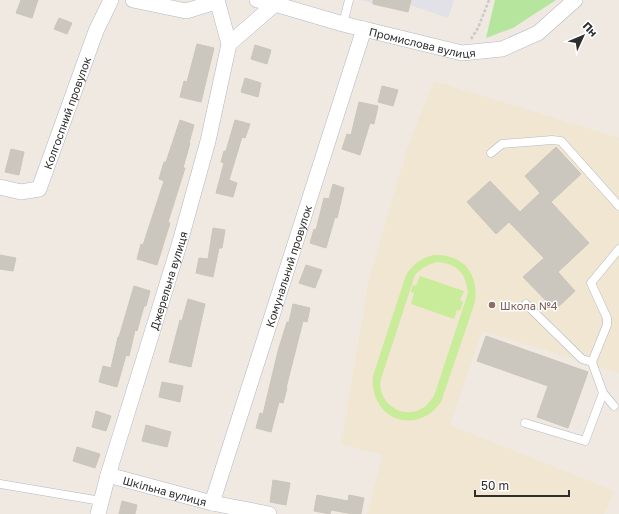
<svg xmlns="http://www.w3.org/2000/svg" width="619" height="514" font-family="'Golos Text',sans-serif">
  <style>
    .industrial { fill: #e3e1e8 }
    .education { fill: #f0e6d1 }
    .green { fill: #b6e59e }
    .pitch { fill: #c9ec9a; fill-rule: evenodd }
    .building { fill: #cbc7bf; stroke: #cbc5ba }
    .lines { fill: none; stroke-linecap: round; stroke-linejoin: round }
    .service-casing { stroke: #b4b7c1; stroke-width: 9 }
    .minor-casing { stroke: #b4b7c1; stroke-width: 16 }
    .path { stroke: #c9c9c9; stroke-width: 2.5; stroke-dasharray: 3 2; stroke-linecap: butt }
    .service { stroke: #fff; stroke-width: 8 }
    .minor { stroke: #fff; stroke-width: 15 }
    .education-dot { fill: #8d6e63; stroke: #fff; stroke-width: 1.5 }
    .labels { text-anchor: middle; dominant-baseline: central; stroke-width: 3; stroke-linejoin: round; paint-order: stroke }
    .street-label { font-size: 11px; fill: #2e2e2e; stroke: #fff }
    .education-label { font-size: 11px; fill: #785e54; stroke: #fff; text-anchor: start }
  </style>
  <rect width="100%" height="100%" fill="#efe9e1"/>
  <!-- industrial -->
  <path class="industrial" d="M360,0H454L448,18L410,5L408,12Z"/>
  <!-- education -->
  <path class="education" d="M434,81L619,138V373L482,331L450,425L614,491L604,514H367L383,455L341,444L369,279L407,149Z"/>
  <!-- green -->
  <path class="green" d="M495,0H556L513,28L486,38Z"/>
  <!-- pitch -->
  <g class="pitch">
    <path d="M434,255C463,254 479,273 475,302L441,402C416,437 369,419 373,376L406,275C413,264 421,258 434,255ZM438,262C458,264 466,274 468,293L434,396C430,401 427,406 421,409C401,420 376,401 381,379L415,275C422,268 428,264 438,262Z"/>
    <path d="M420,276L464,291L460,300L463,302L460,311L457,310L454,319L411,304L414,293L411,292L413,285L416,286Z"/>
  </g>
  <!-- building -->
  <g class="building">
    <path d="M21,0H38L32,18L16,13Z"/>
    <path d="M373,0H411L408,12L373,4Z"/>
    <path d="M59,18L72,23L67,34L54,29Z"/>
    <path d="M197,44L214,48L201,102L180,97L184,81L187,82Z"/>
    <path d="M255,45L271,50L267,64L251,59Z"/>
    <path d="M245,78L261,83L258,97L241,92Z"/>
    <path d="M382,86L398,90L393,106L378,102Z"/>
    <path d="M359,102L378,106L374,124L370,123L360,155L342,149L347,134L351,135Z"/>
    <path d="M180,120L194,125L189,143H190L183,168H185L168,222L170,223L157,265L137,259L141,244L143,245L164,181L159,179L164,162H166Z"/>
    <path d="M235,120L250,124L245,138L242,137L229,180L237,183L233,197L216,193L224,163L221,162L224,151H226Z"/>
    <path d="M556,147L581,174L551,202L589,243L558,272L575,291L555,310L523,277L544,258L509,222L496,234L467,202L490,181L520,212L540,193L525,176Z"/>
    <path d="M11,149L24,152L19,175L5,172Z"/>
    <path d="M333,184L344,188L337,218L335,217L326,248L310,243L314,229L316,230L324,198L329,199Z"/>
    <path d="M213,228L225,230L222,248H219L213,277L196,273L199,258L208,259Z"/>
    <path d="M0,255L16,258L13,271L0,269Z"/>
    <path d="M306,265L322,270L315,288L299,283Z"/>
    <path d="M134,286L150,291L146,306H144L137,331L135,330L129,356L126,355L117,387L99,382L103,366L111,368L118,337H119Z"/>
    <path d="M188,299L205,304L191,367L169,362L180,320L182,321Z"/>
    <path d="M293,304L310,308L307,322L303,321L286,388H287L283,403L279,402L271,432L256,428L260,413L263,414L278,351L287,322H289Z"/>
    <path d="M486,336L588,372L568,428L537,417L548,386L477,361Z"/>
    <path d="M162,382L183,386L180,402L159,397Z"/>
    <path d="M96,411L111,416L106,431L92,427Z"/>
    <path d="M146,425L171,432L167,447L142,441Z"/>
    <path d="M77,447L100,454L95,468L73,461Z"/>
    <path d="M273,480L290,483L286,505L270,502Z"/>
    <path d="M317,495L348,501L349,495L364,498L361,514H353L331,510L330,514L314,511Z"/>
    <path d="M122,501L137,505L135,514H119Z"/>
  </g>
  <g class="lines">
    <!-- service casing -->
    <g class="service-casing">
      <g id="service">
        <path d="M343,24L349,0"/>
        <path d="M491,153L502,144L552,140L561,141L619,206"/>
        <path d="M526,304L582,359L592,362"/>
        <path d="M603,393L614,406"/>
        <path d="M525,423L585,441L603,393L592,362L607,325V318L591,283L619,249"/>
        <path d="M0,484L101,501"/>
      </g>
    </g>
    <!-- minor casing -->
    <g class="minor-casing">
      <g id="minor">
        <path d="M133,0L186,11L209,4L211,0"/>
        <path id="s1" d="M257,0L275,4L343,24L462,53L502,49L538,33L575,0"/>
        <path d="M229,44L275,4"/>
        <path id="s2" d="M0,187L21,192L39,189L96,31L111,0"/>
        <path id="s3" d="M108,475L212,503L269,514"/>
        <path id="s4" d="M212,503L364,29"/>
        <path id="s5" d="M98,514L108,475L180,242L208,141L229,44L217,0"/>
      </g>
    </g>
    <!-- path -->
    <path class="path" d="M471,39L478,28L489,0"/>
    <!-- service -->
    <use href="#service" class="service"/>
    <!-- minor -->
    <use href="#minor" class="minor"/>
  </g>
  <!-- markers -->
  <circle class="education-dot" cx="492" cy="305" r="4"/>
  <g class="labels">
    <!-- street labels -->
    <g class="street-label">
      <text stroke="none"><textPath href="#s1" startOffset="171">Промислова вулиця</textPath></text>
      <text stroke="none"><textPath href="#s2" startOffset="121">Колгоспний провулок</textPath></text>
      <text stroke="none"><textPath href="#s4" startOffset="249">Комунальний провулок</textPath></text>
      <text stroke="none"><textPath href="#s5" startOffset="244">Джерельна вулиця</textPath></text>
      <text stroke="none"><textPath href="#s3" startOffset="59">Шкільна вулиця</textPath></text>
    </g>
    <!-- education labels -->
    <g class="education-label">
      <text x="500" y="305">Школа №4</text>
    </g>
  </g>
  <!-- north arrow -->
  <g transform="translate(583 36) rotate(46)" stroke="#ffffff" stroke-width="3" paint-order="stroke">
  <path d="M0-3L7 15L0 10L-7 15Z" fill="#2e2e2e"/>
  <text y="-6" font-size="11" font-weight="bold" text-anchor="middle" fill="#2e2e2e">Пн</text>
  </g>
  <!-- scale -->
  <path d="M475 490v6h94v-6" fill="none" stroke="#2e2e2e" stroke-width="2"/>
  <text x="481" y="490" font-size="12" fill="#2e2e2e" stroke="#ffffff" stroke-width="3" paint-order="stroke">50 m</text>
</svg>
